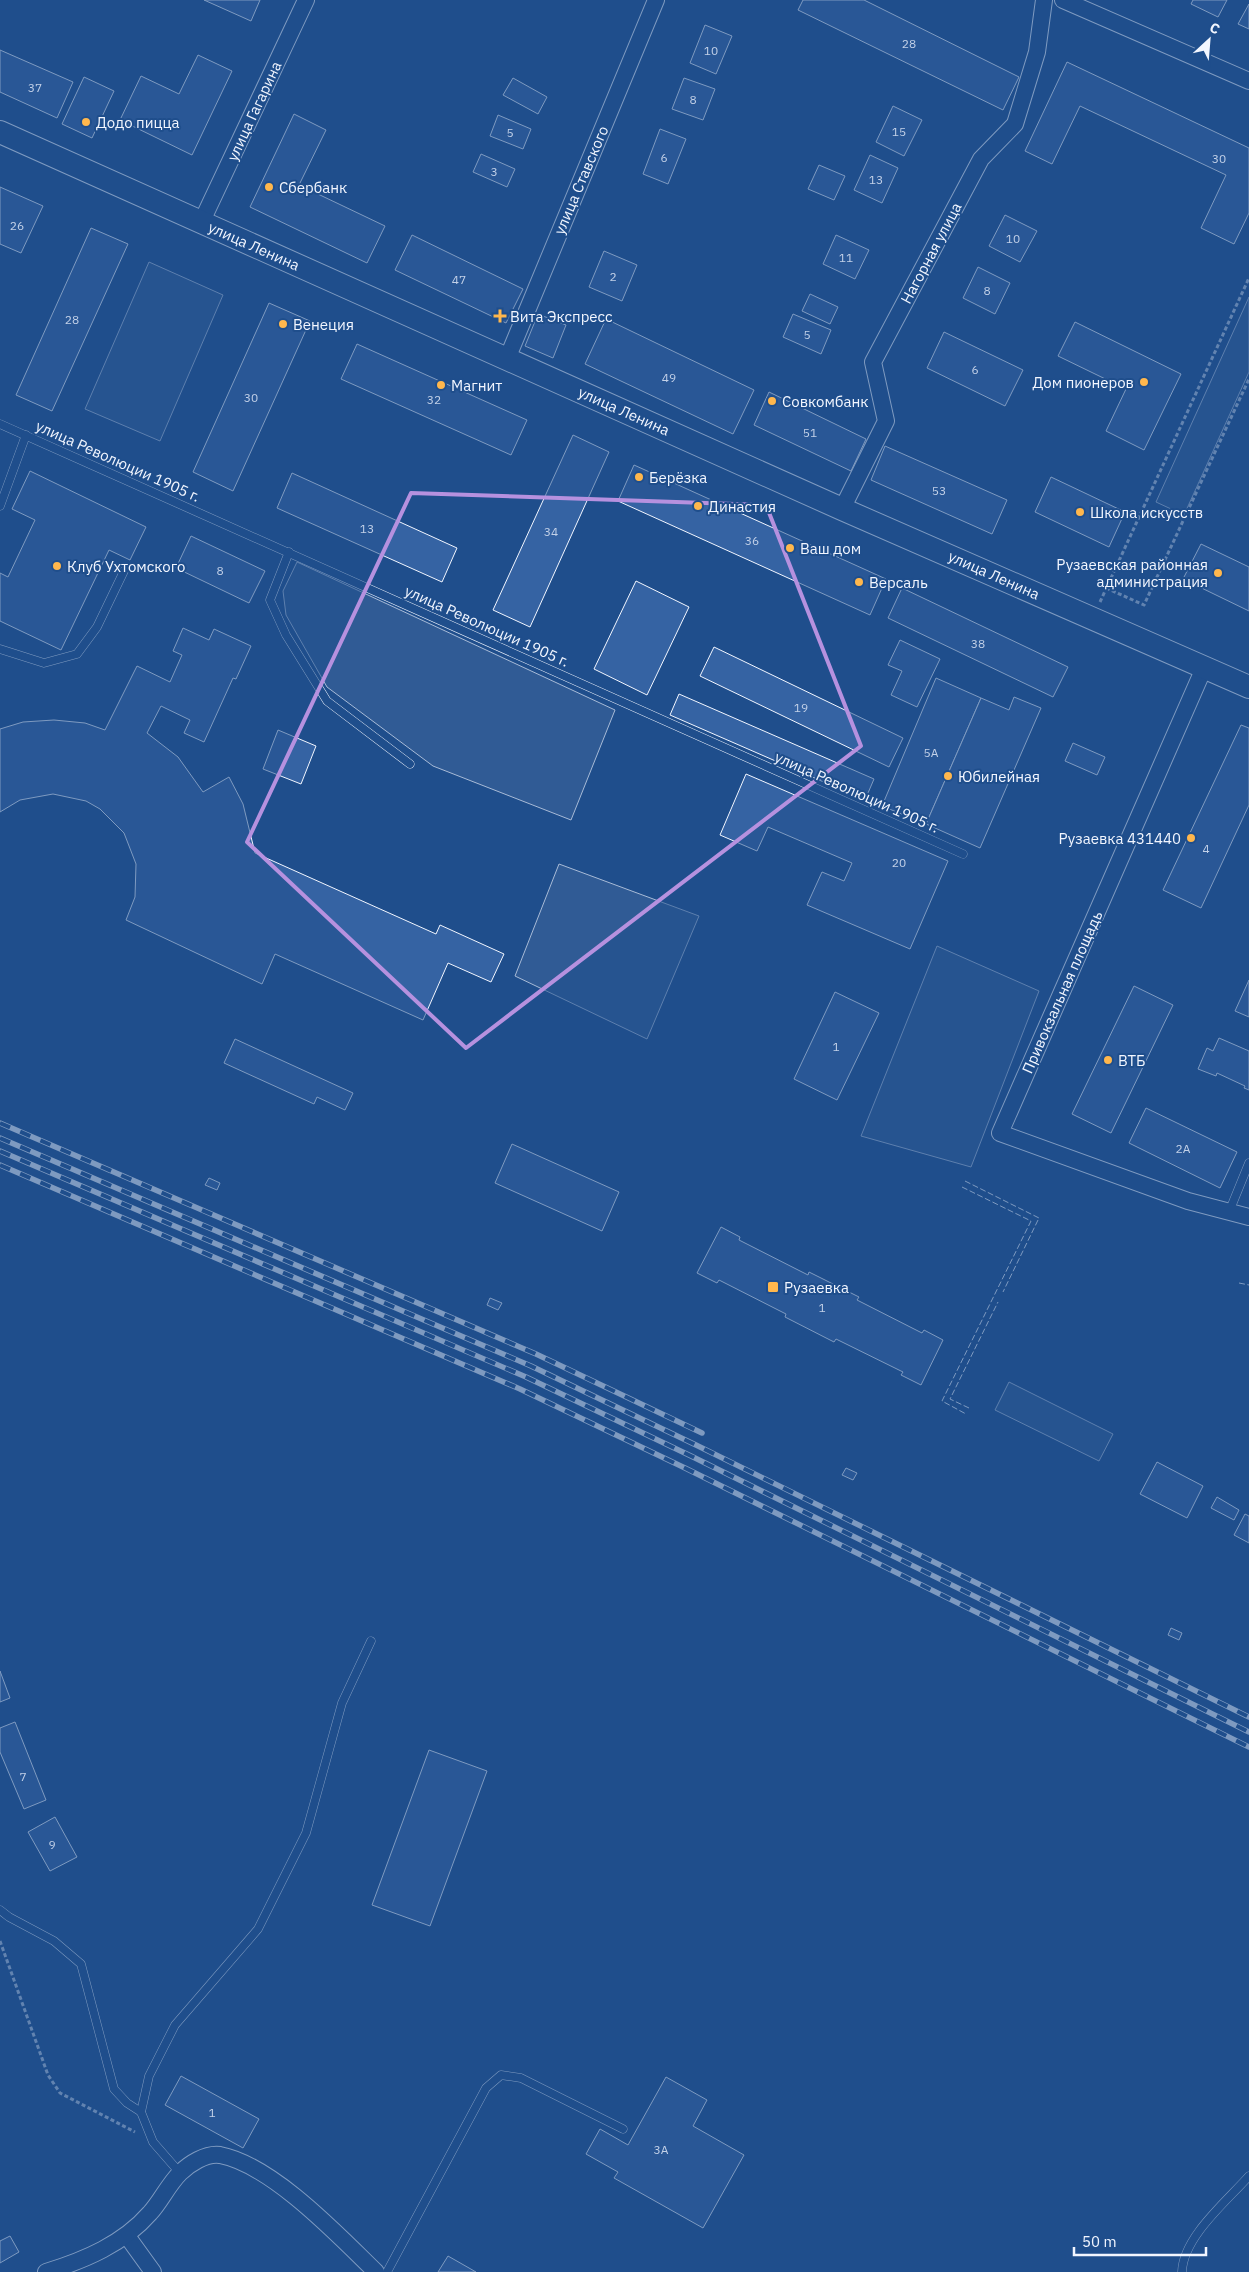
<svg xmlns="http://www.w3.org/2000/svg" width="1249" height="2272" font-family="'IBM Plex Sans',sans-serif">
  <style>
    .built { fill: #305b95; stroke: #a8bbd7 }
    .building { fill: #3563a3; stroke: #f2f6ff }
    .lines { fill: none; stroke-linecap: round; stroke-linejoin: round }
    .lane-casing { stroke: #f2f6ff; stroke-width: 9 }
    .street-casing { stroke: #f2f6ff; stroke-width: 18 }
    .secondary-casing { stroke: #f2f6ff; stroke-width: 24 }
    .path { stroke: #b3c4dc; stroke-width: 3; stroke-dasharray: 4 2.5; stroke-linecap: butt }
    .lane { stroke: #1f4e8c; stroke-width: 8 }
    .street { stroke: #1f4e8c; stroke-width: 16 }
    .secondary { stroke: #1f4e8c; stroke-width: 22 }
    .rail-casing { stroke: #f2f6ff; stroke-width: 5.5 }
    .rail { stroke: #1f4e8c; stroke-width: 4; stroke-dasharray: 11; stroke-linecap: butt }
    .fence { stroke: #f2f6ff; stroke-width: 1; stroke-dasharray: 6 2.5; stroke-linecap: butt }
    .marked { fill: none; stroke: #b691df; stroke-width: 4; stroke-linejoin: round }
    .poi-dot { fill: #ffb74d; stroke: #1f4e8c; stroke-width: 2 }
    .labels { text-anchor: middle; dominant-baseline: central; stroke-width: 4; stroke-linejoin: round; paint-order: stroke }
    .number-label { font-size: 12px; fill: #c3d1e8 }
    .street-label { font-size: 15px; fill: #f2f6ff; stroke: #1f4e8c }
    .poi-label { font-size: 15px; fill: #f2f6ff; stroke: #1f4e8c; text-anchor: start }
  </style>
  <rect width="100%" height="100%" fill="#1f4e8c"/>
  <!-- built -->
  <g class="built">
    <path d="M149,262L223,295L160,441L85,409Z"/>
    <path d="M1249,297V372L1184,515L1156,502Z"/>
    <path d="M297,562L615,710L571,820L433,766L327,687L286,615L283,591Z"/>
    <path d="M559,864L699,916L647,1039L515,976Z"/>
    <path d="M937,946L1039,991L971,1167L861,1136Z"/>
    <path d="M1009,1382L1113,1434L1099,1461L995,1410Z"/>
  </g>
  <!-- building -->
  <g class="building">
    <path d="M204,0H260L251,21Z"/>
    <path d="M803,0H864L1019,77L1003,110L798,10Z"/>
    <path d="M1193,0H1227L1218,17L1191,4Z"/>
    <path d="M1249,4V29L1238,24Z"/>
    <path d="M705,25L732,36L716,74L690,63Z"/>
    <path d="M0,50L73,82L57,118L0,92Z"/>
    <path d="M198,55L232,71L192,155L120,120L141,76L179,94Z"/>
    <path d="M1067,62L1249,148V213L1234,244L1201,228L1226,175L1080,106L1052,164L1025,151Z"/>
    <path d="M84,77L114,91L92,138L62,124Z"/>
    <path d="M513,78L547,97L538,114L503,95Z"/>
    <path d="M684,78L715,89L703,120L672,109Z"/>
    <path d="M893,106L922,120L904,156L876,142Z"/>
    <path d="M294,114L326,130L299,185L385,226L367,263L250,207Z"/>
    <path d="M498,115L531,129L523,149L490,136Z"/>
    <path d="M660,129L686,139L668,184L643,174Z"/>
    <path d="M481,154L515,169L507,187L473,172Z"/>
    <path d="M870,155L898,168L882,203L854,190Z"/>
    <path d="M819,165L845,176L834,200L808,189Z"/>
    <path d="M0,187L43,206L21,253L0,244Z"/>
    <path d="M1005,215L1037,231L1020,262L989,246Z"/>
    <path d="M91,228L128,244L52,411L16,395Z"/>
    <path d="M412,235L523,289L506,323L395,270Z"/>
    <path d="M836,235L869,250L855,279L823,264Z"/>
    <path d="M604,251L637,265L622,301L589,287Z"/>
    <path d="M978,267L1010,283L995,314L963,298Z"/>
    <path d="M810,294L838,307L830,324L802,311Z"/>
    <path d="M269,303L310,321L233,491L193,472Z"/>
    <path d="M538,314L566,325L553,358L525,346Z"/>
    <path d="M793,314L831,330L821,354L783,337Z"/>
    <path d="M606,319L754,390L733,434L585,364Z"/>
    <path d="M1075,322L1181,374L1144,450L1106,431L1126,389L1058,356Z"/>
    <path d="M944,332L1023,370L1005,406L927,368Z"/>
    <path d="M357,344L527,420L511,455L341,379Z"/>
    <path d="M769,392L866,439L851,471L754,425Z"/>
    <path d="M573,435L609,452L530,627L493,610Z"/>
    <path d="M885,446L1007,500L992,534L871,480Z"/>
    <path d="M634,465L886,579L870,615L618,501Z"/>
    <path d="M30,471L146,527L130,560L109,550L61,650L0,621V573L8,577L35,520L12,509Z"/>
    <path d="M292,473L457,548L442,582L277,508Z"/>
    <path d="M1051,477L1125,512L1109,547L1035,512Z"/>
    <path d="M191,536L265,571L249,603L176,568Z"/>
    <path d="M1201,544L1249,567V611L1183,579Z"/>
    <path d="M636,581L689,607L647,695L594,669Z"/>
    <path d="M902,588L1068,667L1053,697L888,618Z"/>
    <path d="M183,628L209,640L214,629L251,646L236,679L233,678L204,742L184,733L190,720L161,706L147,733L178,757L203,792L229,777L243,804L255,853L436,934L440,925L504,954L491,982L448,963L423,1020L275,954L262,984L126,920L135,897L136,864L124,833L100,809L86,801L53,794L20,800L0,812V729L23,722L54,720L85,723L105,730L137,666L170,682L182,655L173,651Z"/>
    <path d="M900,640L940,659L917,707L891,695L902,671L888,665Z"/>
    <path d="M714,647L903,738L889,767L700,676Z"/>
    <path d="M936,678L981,698L926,824L882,806Z"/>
    <path d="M679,694L874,779L865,800L670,715Z"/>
    <path d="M1014,697L1041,708L980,848L926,824L981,698L1009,710Z"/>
    <path d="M1241,725L1249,728V805L1201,908L1163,890Z"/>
    <path d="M278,730L316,746L301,784L263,769Z"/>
    <path d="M1073,743L1105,757L1097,775L1065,761Z"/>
    <path d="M746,774L948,861L910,949L807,905L822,872L844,881L852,863L768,827L757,851L720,835Z"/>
    <path d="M1249,980V1017L1235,1011Z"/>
    <path d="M1134,986L1173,1005L1111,1133L1072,1114Z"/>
    <path d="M835,992L879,1013L837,1100L794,1079Z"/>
    <path d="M1219,1038L1249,1051V1090L1244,1088L1245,1086L1217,1073L1216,1076L1198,1069L1207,1048L1213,1051Z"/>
    <path d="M235,1039L353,1093L345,1110L317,1097L314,1104L224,1063Z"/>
    <path d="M1146,1108L1237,1152L1220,1188L1129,1143Z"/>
    <path d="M512,1144L619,1192L602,1231L495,1183Z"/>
    <path d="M209,1178L220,1183L217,1190L205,1185Z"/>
    <path d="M721,1227L740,1237L739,1240L808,1275L809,1272L859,1297L857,1300L922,1333L924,1330L943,1340L921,1385L901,1375L903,1372L836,1339L834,1342L785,1317L786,1314L719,1280L717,1283L697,1273Z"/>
    <path d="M490,1298L502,1303L498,1310L487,1305Z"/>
    <path d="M1157,1462L1203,1486L1187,1518L1140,1494Z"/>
    <path d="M846,1468L857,1473L853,1480L842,1475Z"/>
    <path d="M1217,1497L1239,1510L1234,1520L1211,1508Z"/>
    <path d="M1245,1514L1249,1516V1543L1234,1535Z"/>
    <path d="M1171,1628L1182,1633L1179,1640L1168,1635Z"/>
    <path d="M0,1671L10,1698L0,1702Z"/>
    <path d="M15,1722L46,1800L24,1809L0,1752V1728Z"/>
    <path d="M429,1750L487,1771L430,1926L372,1905Z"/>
    <path d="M55,1817L77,1857L50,1871L28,1832Z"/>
    <path d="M181,2076L259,2119L243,2148L165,2105Z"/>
    <path d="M666,2077L707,2100L693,2126L744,2155L703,2228L614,2178L618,2172L586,2154L600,2129L628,2145Z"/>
    <path d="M10,2236L19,2252L0,2263V2241Z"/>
    <path d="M448,2256L476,2272H438Z"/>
  </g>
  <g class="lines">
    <!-- lane casing -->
    <g class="lane-casing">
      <g id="lane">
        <path d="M0,424L963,854"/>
        <path d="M0,506L26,435"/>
        <path d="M289,552L270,600L286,635L327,701L410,764"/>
        <path d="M0,649L44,663L77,654L97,627L124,571"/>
        <path d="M1229,1212L1249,1163"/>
        <path d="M0,1910L9,1917L54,1941L81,1964L114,2089L127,2103L141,2112L153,2142L180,2173"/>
        <path d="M141,2112L149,2076L175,2025L258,1929L306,1833L342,1703L371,1641"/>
        <path d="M387,2272L486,2088L501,2075L521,2078L623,2129"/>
        <path d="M1182,2272C1183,2237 1227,2201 1249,2176"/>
      </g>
    </g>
    <!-- street casing -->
    <g class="street-casing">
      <g id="street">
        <path d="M1063,0L1249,81"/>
        <path d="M201,223L306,0"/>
        <path d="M507,359L656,0"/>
        <path d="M842,509L886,421L873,362L981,159L1015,124L1037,52L1044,0"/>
        <path d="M1204,668L1000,1133L1188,1201L1249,1217"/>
        <path d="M127,2236L153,2272"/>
        <path d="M46,2272C85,2260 123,2244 150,2213C161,2201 168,2185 180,2173C189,2164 206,2153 220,2155C272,2165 338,2235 376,2272"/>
      </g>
    </g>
    <!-- secondary casing -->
    <g class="secondary-casing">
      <path id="secondary" d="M0,132L842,509L1249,687"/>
    </g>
    <!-- path -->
    <g class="path">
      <path d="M1106,588L1144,605L1249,379"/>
      <path d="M1100,602L1249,278"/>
      <path d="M0,1941L48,2075L60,2093L135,2132"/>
    </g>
    <!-- lane -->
    <use href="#lane" class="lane"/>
    <!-- street -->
    <use href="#street" class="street"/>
    <!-- secondary -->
    <use href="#secondary" class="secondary"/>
    <!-- rail casing -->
    <g class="rail-casing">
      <g id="rail">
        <path d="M0,1123L536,1354L702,1433"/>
        <path d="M0,1138L531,1366L696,1445L1249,1717"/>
        <path d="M0,1151L526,1377L691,1456L1249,1732"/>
        <path d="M0,1165L520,1389L685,1468L1249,1747"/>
      </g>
    </g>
    <!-- rail -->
    <use href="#rail" class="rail"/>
    <!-- fence -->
    <g class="fence">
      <path d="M965,1181L1039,1218L1003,1292"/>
      <path d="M962,1187L1031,1221L942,1401L966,1414"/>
      <path d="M1239,1283L1249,1285"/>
      <path d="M969,1408L950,1399L998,1302"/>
    </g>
  </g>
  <!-- marked area -->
  <path d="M0 0H1249V2272H0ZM411,493L766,505L861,746L466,1048L247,842Z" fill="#1f4e8c" fill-opacity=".55" fill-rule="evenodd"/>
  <path class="marked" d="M411,493L766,505L861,746L466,1048L247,842Z"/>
  <!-- markers -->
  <g class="poi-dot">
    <circle cx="86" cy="122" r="5"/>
    <circle cx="269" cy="187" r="5"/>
    <path d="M497.5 308.5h5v5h5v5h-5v5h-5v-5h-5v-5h5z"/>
    <circle cx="283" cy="324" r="5"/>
    <circle cx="1144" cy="382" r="5"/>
    <circle cx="441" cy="385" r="5"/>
    <circle cx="772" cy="401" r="5"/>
    <circle cx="639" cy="477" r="5"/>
    <circle cx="698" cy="506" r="5"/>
    <circle cx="1080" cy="512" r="5"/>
    <circle cx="790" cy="548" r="5"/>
    <circle cx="57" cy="566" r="5"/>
    <circle cx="1218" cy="573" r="5"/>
    <circle cx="859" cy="582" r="5"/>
    <circle cx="948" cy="776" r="5"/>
    <circle cx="1191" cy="838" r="5"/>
    <circle cx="1108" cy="1060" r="5"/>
    <rect x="767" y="1281" width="12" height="12" rx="2.5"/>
  </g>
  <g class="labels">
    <!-- number labels -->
    <g class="number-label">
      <text x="909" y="43">28</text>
      <text x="711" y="50">10</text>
      <text x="35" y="87">37</text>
      <text x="693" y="99">8</text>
      <text x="899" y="131">15</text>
      <text x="510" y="132">5</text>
      <text x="664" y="157">6</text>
      <text x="1219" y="158">30</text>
      <text x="494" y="171">3</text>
      <text x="876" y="179">13</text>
      <text x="17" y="225">26</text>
      <text x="1013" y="238">10</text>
      <text x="846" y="257">11</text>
      <text x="613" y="276">2</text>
      <text x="459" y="279">47</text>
      <text x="987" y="290">8</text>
      <text x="72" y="319">28</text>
      <text x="807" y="334">5</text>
      <text x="975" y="369">6</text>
      <text x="669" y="377">49</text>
      <text x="251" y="397">30</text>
      <text x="434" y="399">32</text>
      <text x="810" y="432">51</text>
      <text x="939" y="490">53</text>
      <text x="367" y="528">13</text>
      <text x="551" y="531">34</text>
      <text x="752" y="540">36</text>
      <text x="220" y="570">8</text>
      <text x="978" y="643">38</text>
      <text x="801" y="707">19</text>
      <text x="931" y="752">5А</text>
      <text x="1206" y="848">4</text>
      <text x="899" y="862">20</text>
      <text x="836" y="1046">1</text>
      <text x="1183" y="1148">2А</text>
      <text x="822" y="1307">1</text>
      <text x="23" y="1776">7</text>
      <text x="52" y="1844">9</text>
      <text x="212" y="2112">1</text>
      <text x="661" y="2149">3А</text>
    </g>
    <!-- street labels -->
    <g class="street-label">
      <text transform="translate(254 111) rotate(-65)">улица Гагарина</text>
      <text transform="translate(581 180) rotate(-67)">улица Ставского</text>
      <text transform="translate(254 246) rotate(24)">улица Ленина</text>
      <text transform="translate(931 253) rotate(-62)">Нагорная улица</text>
      <text transform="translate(624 411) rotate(24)">улица Ленина</text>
      <text transform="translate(118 461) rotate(24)">улица Революции 1905 г.</text>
      <text transform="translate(994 575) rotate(24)">улица Ленина</text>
      <text transform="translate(487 626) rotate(24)">улица Революции 1905 г.</text>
      <text transform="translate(857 792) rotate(24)">улица Революции 1905 г.</text>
      <text transform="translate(1062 992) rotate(-66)">Привокзальная площадь</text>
    </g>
    <!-- poi labels -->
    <g class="poi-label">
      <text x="96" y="122">Додо пицца</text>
      <text x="279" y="187">Сбербанк</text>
      <text x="510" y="316">Вита Экспресс</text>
      <text x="293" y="324">Венеция</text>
      <text x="1134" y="382" text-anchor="end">Дом пионеров</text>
      <text x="451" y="385">Магнит</text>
      <text x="782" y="401">Совкомбанк</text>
      <text x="649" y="477">Берёзка</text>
      <text x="708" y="506">Династия</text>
      <text x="1090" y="512">Школа искусств</text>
      <text x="800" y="548">Ваш дом</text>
      <text x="1208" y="564" text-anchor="end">Рузаевская районная<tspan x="1208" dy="17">администрация</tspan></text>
      <text x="67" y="566">Клуб Ухтомского</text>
      <text x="869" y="582">Версаль</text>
      <text x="958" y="776">Юбилейная</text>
      <text x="1181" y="838" text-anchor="end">Рузаевка 431440</text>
      <text x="1118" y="1060">ВТБ</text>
      <text x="784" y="1287">Рузаевка</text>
    </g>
  </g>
  <!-- north arrow -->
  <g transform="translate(1209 40) rotate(26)" stroke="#1f4e8c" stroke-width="4" paint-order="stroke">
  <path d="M0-4L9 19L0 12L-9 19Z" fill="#f2f6ff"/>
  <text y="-8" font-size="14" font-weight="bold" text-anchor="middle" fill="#f2f6ff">С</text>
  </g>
  <!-- scale -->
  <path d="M1074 2247v8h132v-8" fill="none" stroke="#f2f6ff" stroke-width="2.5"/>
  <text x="1082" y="2247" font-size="15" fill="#f2f6ff" stroke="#1f4e8c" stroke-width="4" paint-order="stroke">50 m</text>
</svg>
